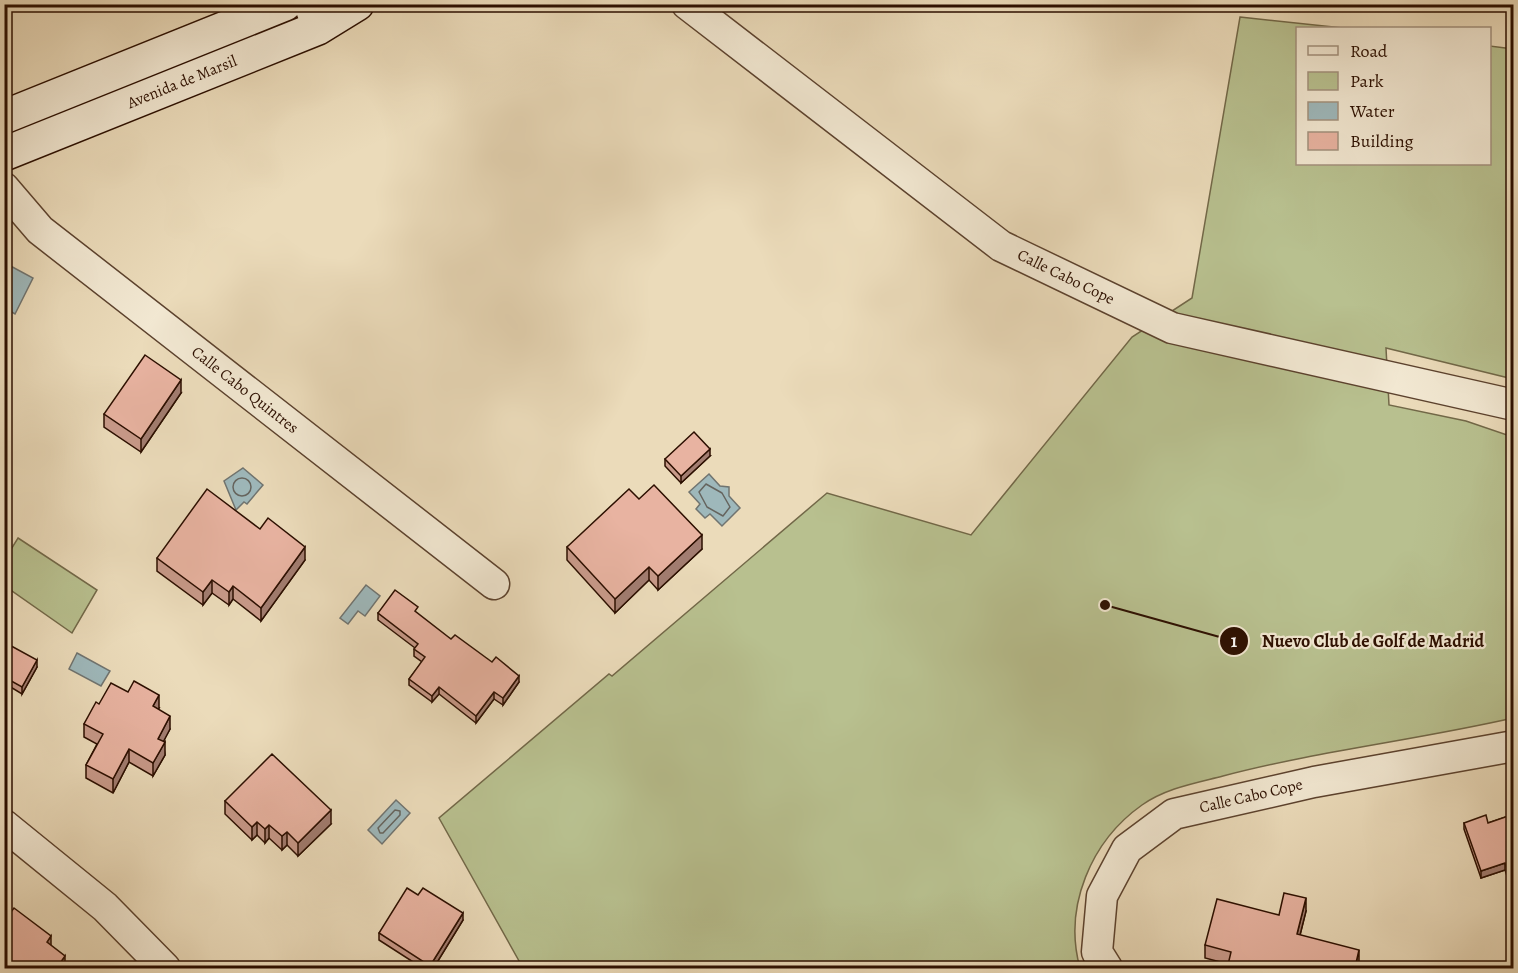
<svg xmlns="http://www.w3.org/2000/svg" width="1518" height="973" font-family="Alegreya,serif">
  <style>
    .green { fill: #b8c08f; stroke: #726848; stroke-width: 1.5 }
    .water { fill: #9eb8bb; stroke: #707470; stroke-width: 1.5 }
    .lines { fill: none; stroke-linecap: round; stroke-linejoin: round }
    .shore { stroke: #65645e; stroke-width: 1.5 }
    .street-casing { stroke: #5c422e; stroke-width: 33 }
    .secondary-casing { stroke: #2c0f00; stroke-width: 36 }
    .street { stroke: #f2e8d2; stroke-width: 30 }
    .secondary { stroke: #f2e8d2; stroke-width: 33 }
    .wall { fill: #c89a8a; stroke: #2c0f00; stroke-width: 1.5 }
    .shaded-wall { fill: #a27d71; stroke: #2c0f00; stroke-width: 1.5 }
    .building { fill: #e8b3a1; stroke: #2c0f00; stroke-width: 1.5 }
    .labels { text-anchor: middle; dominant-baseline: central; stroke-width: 4.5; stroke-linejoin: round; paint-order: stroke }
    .street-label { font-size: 16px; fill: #2c0f00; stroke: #f2e8d2 }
    .leader { fill: none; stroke: #2c0f00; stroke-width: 2 }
    .callout-dot { fill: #2c0f00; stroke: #f2e8d2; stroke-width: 2 }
    .mark-label { font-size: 18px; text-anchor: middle; font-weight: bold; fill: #fff }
    .callout-label { font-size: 18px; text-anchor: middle; font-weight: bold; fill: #2c0f00; stroke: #f2e8d2; stroke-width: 4.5; stroke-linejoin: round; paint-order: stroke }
  </style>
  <rect width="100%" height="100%" fill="#ebdbba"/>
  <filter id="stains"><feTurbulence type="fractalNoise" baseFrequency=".00333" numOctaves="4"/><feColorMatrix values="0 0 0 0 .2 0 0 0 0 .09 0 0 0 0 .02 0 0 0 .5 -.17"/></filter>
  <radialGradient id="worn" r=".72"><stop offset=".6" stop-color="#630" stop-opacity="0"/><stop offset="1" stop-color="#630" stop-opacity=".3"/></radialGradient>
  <!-- green -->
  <g class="green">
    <path d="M1240,17L1343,28H1298V164H1490V46L1513,49V379L1386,348L1389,405L1466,421L1513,437V718C1417,740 1318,751 1223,776C1196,783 1166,788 1142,805C1091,841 1063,907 1080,968H523L439,818L609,674L612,676L827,493L971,535L1132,337L1192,298Z"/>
    <path d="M18,538L97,590L72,633L5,586V559Z"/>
  </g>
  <!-- water -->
  <g class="water">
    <path d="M5,263L33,278L15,314L5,308Z"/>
    <path d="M243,468L263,485L247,504L244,502L236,510L224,481Z"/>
    <path d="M709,474L720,486L729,487V496L740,508L722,526L710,514L705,518L696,509L700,504L689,492Z"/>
    <path d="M366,585L380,596L365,616L358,611L348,624L340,618Z"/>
    <path d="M77,653L110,671L101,686L69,669Z"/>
    <path d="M396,800L410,813L382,844L368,830Z"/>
  </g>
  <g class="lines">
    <!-- shore -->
    <g class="shore">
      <circle cx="242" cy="487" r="9"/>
      <path d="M706,484L722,493L730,507L723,516L707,507L699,492Z"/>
      <path d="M395,810L400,811V815L383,833H380L378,828Z"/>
    </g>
    <!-- street casing -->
    <g class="street-casing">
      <g id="street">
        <path d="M309,4L318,28"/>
        <path d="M687,4L1001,246L1172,328L1514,405"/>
        <path d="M4,188L40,230L494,584"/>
        <path d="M4,825L105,907L165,968"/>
        <path d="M1107,968L1097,952L1102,896L1127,849L1174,814L1314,782L1514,746"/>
      </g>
    </g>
    <!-- secondary casing -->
    <g class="secondary-casing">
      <g id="secondary">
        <path d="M4,117L285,4"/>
        <path d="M4,154L318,28L357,4"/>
      </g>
    </g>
    <!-- street -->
    <use href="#street" class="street"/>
    <!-- secondary -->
    <use href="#secondary" class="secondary"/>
  </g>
  <!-- wall -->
  <g class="wall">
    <path d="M181,393L141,452L104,427V414Z"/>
    <path d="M710,456L681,483L665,466V459Z"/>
    <path d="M639,499L702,549L658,590L649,580L615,613L567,560V547Z"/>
    <path d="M260,529L305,560L261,621L233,599L229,605L212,593L203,605L157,571V558Z"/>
    <path d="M378,613L451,639L519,682L503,705L494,699L476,723L439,694L432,702L409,685V679L422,662L414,656V649L415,648L378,620Z"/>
    <path d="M4,642L37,667L22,694L4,683Z"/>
    <path d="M99,704L159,708L158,709L170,729L163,741L165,755L153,776L129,762L113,793L86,778V765L97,744L84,737V724Z"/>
    <path d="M225,801L331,824L298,856L287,845L282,850L269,838L265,843L257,835L252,840L225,814Z"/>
    <path d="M1514,814V882L1511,888L1505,870L1481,878L1464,829V823H1488Z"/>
    <path d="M418,895L463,920L433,969H424L379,940V933Z"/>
    <path d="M1306,911L1300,935L1359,964L1364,969L1228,964L1205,958V945L1279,915Z"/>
  </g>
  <!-- shaded-wall -->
  <g class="shaded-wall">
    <path d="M181,380V393L141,452V439Z"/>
    <path d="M710,449V456L681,483V476Z"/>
    <path d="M702,535V549L658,590V576Z"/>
    <path d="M305,547V560L261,621V608Z"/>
    <path d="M649,567V580L615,613V599Z"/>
    <path d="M212,580V593L203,605V592Z"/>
    <path d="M233,586V599L229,605V592Z"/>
    <path d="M37,660V667L22,694V687Z"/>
    <path d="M519,676V682L503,705V698Z"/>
    <path d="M439,687V694L432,702V696Z"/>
    <path d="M494,692V699L476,723V716Z"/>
    <path d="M159,695V708L153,720V706Z"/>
    <path d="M170,716V729L158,752V739Z"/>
    <path d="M165,742V755L153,776V763Z"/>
    <path d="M129,749V762L113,793V779Z"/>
    <path d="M331,810V824L298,856V843Z"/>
    <path d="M257,822V835L252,840V827Z"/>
    <path d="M269,825V838L265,843V829Z"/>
    <path d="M287,832V845L282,850V836Z"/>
    <path d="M1505,863V870L1481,878V871Z"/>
    <path d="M1514,876V882L1511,888V882Z"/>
    <path d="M1306,898V911L1297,947V934Z"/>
    <path d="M463,913V920L433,969H430V966Z"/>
    <path d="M51,936V949L47,942Z"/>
    <path d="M1359,950V963L1358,969L1356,963Z"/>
    <path d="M65,956V969H56Z"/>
  </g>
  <!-- building -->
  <g class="building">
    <path d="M145,355L181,380L141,439L104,414Z"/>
    <path d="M694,432L710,449L681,476L665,459Z"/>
    <path d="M654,485L702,535L658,576L649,567L615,599L567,547L629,489L639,499Z"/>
    <path d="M207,489L260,529L268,518L305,547L261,608L233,586L229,592L212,580L203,592L157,558Z"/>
    <path d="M395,590L418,607L415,611L451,639L455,635L492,662L496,657L519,676L503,698L494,692L476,716L439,687L432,696L409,679L425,657L414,649L418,644L378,613Z"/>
    <path d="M4,642L37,660L22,687L4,677Z"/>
    <path d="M134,681L159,695L153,706L170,716L158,739L165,742L153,763L129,749L113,779L86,765L103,734L84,724L96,702L99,704L111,683L128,692Z"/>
    <path d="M272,754L331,810L298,843L287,832L282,836L269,825L265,829L257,822L252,827L225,801Z"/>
    <path d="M1514,814V876L1511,882L1505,863L1481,871L1464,823L1486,815L1488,823Z"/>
    <path d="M407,888L418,895L423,888L463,913L430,966L379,933Z"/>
    <path d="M1284,893L1306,898L1297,934L1359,950L1356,963L1364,965L1363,969H1227L1231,952L1205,945L1217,899L1279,915Z"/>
    <path d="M14,908L51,936L47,942L65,956L56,969H4V921Z"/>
  </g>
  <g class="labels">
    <!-- street labels -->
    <g class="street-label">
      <text transform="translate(182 82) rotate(-22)">Avenida de Marsil</text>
      <text transform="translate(1066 277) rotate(26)">Calle Cabo Cope</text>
      <text transform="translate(245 390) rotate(38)">Calle Cabo Quintres</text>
      <text transform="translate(1251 796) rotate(-13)">Calle Cabo Cope</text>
    </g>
  </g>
  <!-- callouts -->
  <path class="leader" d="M1105 605L1234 641"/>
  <g class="callout-dot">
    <circle cx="1105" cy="605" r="6"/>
    <circle cx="1234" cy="641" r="15"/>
  </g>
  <g class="mark-label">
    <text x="1234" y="647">1</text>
  </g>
  <g class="callout-label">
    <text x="1373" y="647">Nuevo Club de Golf de Madrid</text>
  </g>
  <!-- margin -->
  <rect width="1518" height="973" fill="none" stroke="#ebdbba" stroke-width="24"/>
  <rect x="6" y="6" width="1506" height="961" fill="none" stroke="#2c0f00" stroke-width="3"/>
  <rect x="12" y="12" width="1494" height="949" fill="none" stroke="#2c0f00" stroke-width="1.5"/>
  <!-- legend -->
  <rect x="1296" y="27" width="195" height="138" fill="#f2e8d2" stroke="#a3917e" stroke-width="1.5"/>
  <rect x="1308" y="46" width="30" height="9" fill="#f2e8d2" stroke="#a3917e" stroke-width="1.5"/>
  <text x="1350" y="57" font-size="18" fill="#2c0f00">Road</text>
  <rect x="1308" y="72" width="30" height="18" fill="#b8c08f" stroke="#a3917e" stroke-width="1.5"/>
  <text x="1350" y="87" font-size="18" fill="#2c0f00">Park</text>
  <rect x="1308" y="102" width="30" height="18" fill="#9eb8bb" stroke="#a3917e" stroke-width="1.5"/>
  <text x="1350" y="117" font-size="18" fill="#2c0f00">Water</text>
  <rect x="1308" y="132" width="30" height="18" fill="#e8b3a1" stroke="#a3917e" stroke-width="1.5"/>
  <text x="1350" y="147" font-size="18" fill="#2c0f00">Building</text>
  <rect width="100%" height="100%" filter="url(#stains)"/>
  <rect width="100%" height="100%" fill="url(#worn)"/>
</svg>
